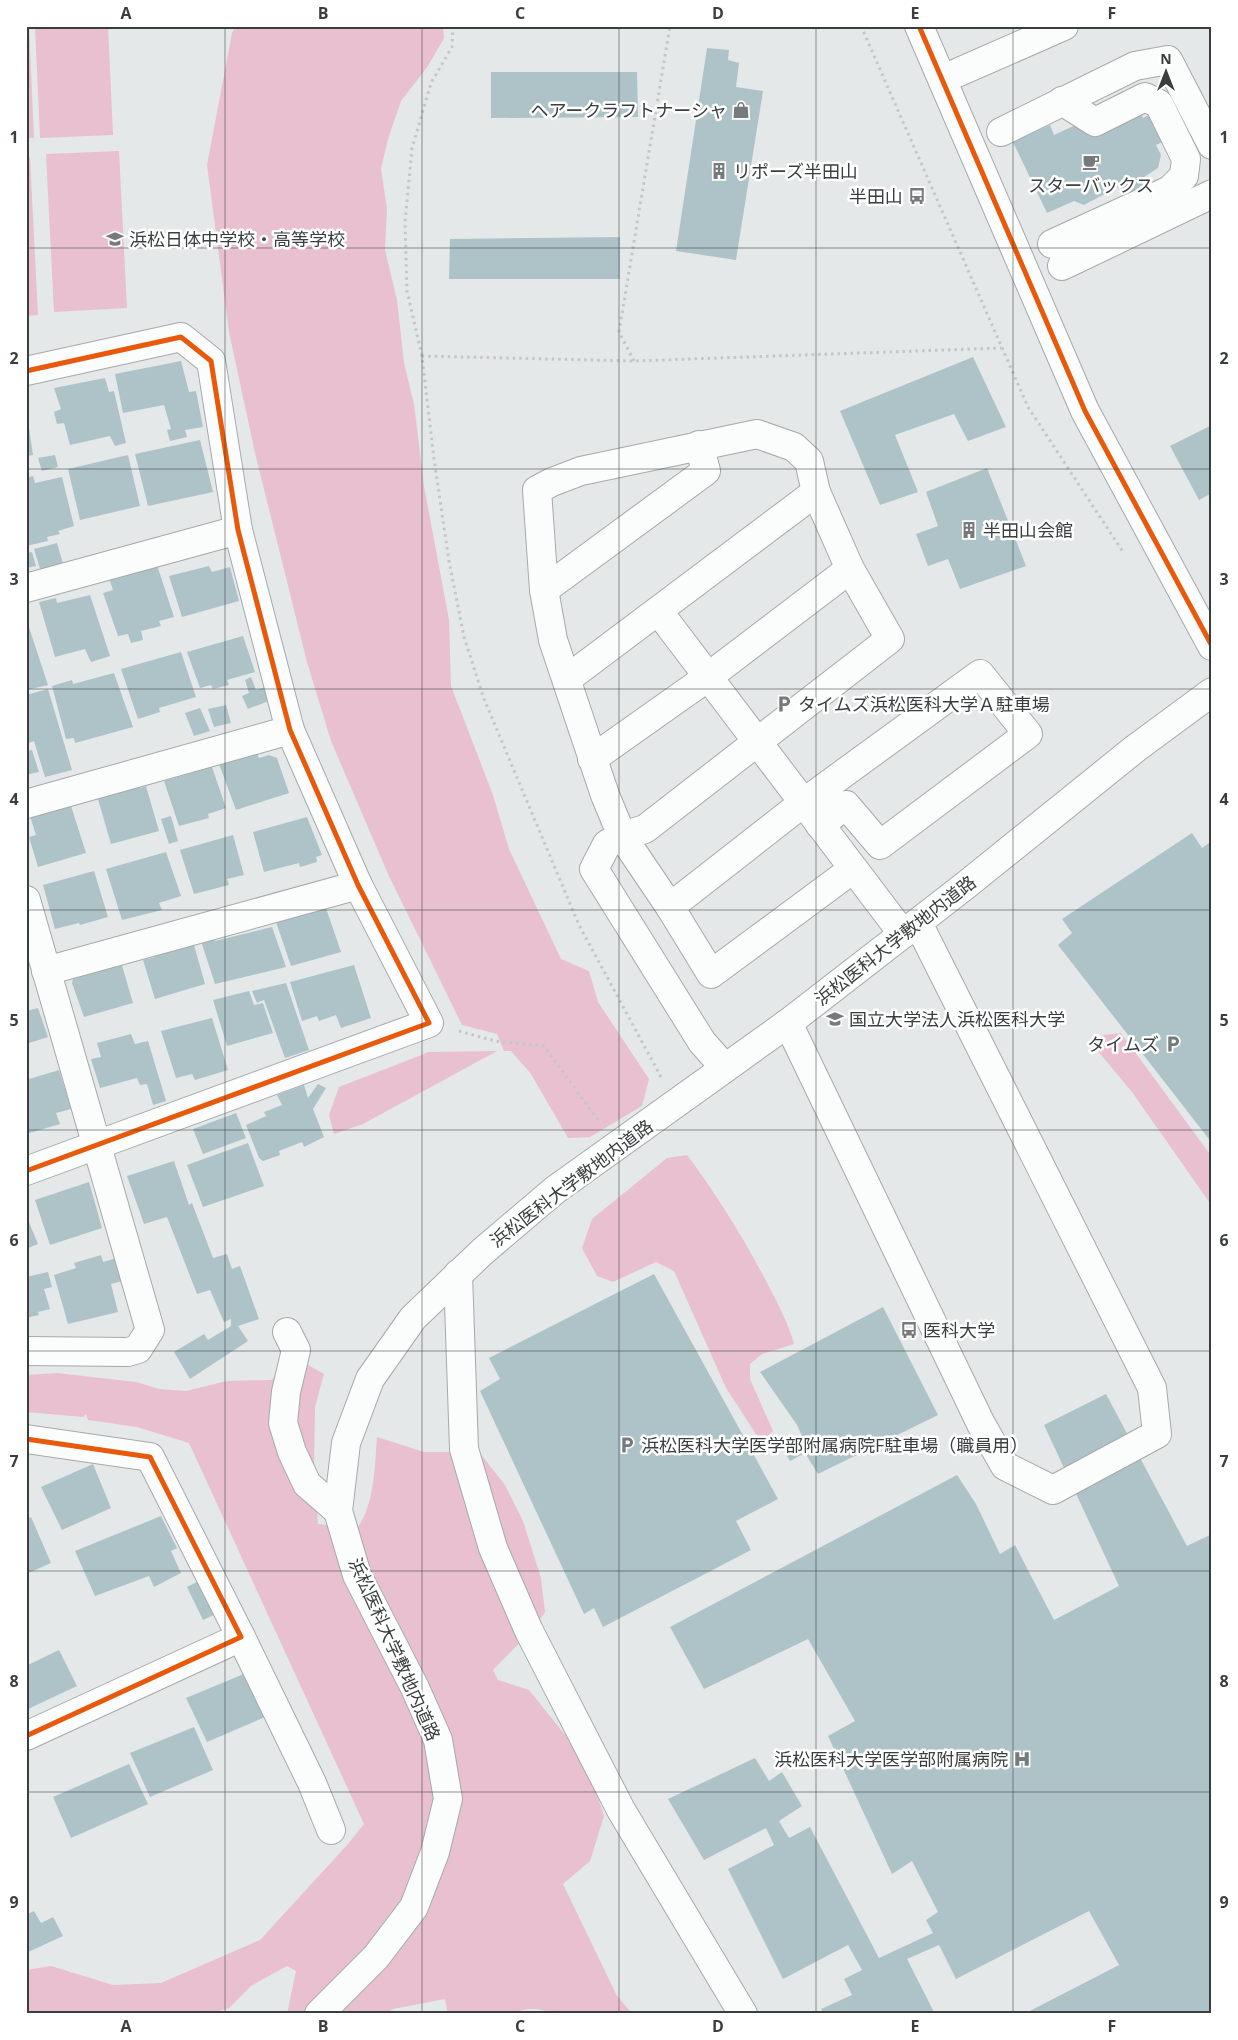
<svg xmlns="http://www.w3.org/2000/svg" width="1238" height="2040" font-family="'Open Sans','Noto Sans JP',sans-serif">
  <style>
    .green { fill: #e9c0cf }
    .building { fill: #adc3c8 }
    .lines { fill: none; stroke-linecap: round; stroke-linejoin: round }
    .minor-casing { stroke: #a6a9aa; stroke-width: 30 }
    .path { stroke: #c4c6c7; stroke-width: 3; stroke-dasharray: 2.5 4; stroke-linecap: butt }
    .minor { stroke: #fbfcfc; stroke-width: 28 }
    .cycleway-casing { stroke: #fff; stroke-width: 8 }
    .cycleway { stroke: #e8590c; stroke-width: 5 }
    .grid { fill: none; stroke: #3a3e3f; stroke-width: 1; stroke-opacity: 0.55 }
    .labels { text-anchor: middle; dominant-baseline: central; stroke-width: 5; stroke-linejoin: round; paint-order: stroke }
    .poi-label { font-size: 18px; fill: #3a3e3f; stroke: #fff; text-anchor: start }
    .street-label { font-size: 18px; fill: #3a3e3f; stroke: #fff }
    .neatline { fill: none; stroke: #3a3e3f; stroke-width: 2 }
    .grid-label { font-size: 16px; text-anchor: middle; font-weight: bold; fill: #3a3e3f }
  </style>
  <rect width="100%" height="100%" fill="#e4e8e9"/>
  <!-- green -->
  <g class="green">
    <path d="M26,26H29L34,138H26Z"/>
    <path d="M35,26H108L113,135L40,138Z"/>
    <path d="M236,26H443L444,38L428,66L401,101L388,139L381,169L387,209L385,250L397,300L404,363L414,404L424,486L449,620L451,686L493,795L509,849L561,959L589,971L598,1002L649,1079L642,1106L590,1137L568,1138L531,1074L511,1051H504L497,1034L462,1025L388,874L331,741L307,662L255,453L229,332L207,165L232,33Z"/>
    <path d="M119,151L127,308L54,312L46,154Z"/>
    <path d="M30,157L38,315L26,316V158Z"/>
    <path d="M1121,1033L1212,1157V1206L1132,1092L1097,1050L1103,1035Z"/>
    <path d="M497,1051L363,1124L334,1134L329,1115L339,1087L429,1052Z"/>
    <path d="M687,1155C717,1195 743,1237 766,1281C777,1302 788,1322 794,1344L762,1354L750,1364V1379L773,1431L761,1442L726,1388L674,1271L656,1262L613,1282L597,1276L582,1248L592,1219L667,1158Z"/>
    <path d="M301,1361L324,1374L315,1407L314,1471L318,1524L357,1528C374,1508 375,1464 377,1437L424,1452H479L505,1485L523,1521L541,1578L545,1612L536,1626L493,1670L498,1680L529,1690L566,1736L590,1773L604,1816L590,1861L563,1884L617,1996L630,2011H663L670,2014H550C542,2007 522,2008 514,2014H448L445,1999L393,2009L386,2014H287L296,1971L287,1966L251,1986L229,2008L208,2014H26V1970L51,1966L113,1985L161,1983L260,1940L348,1844L364,1824L189,1443L137,1427L88,1420L86,1414L83,1417L26,1412V1375L57,1373L136,1382L159,1389L186,1391L227,1381L271,1380Z"/>
  </g>
  <!-- building -->
  <g class="building">
    <path d="M707,48L729,50L728,60L739,63L736,87L763,91L736,260L676,251Z"/>
    <path d="M491,72H637L638,117L491,118Z"/>
    <path d="M1134,98L1143,118L1175,102L1188,130L1156,145L1161,155L1158,168L1141,179L1147,193L1128,203L1120,186L1084,205L1074,201L1047,213L1013,142L1050,125L1054,135Z"/>
    <path d="M620,237V279H449L450,239Z"/>
    <path d="M973,357L1006,427L968,441L954,414L895,435L918,492L880,505L840,411Z"/>
    <path d="M181,361L189,392L196,391L203,427L185,430L187,437L170,441L167,430L171,429L164,405L123,413L115,374Z"/>
    <path d="M105,378L109,392L114,391L126,443L115,446L110,436L70,445L64,423L57,424L54,412L61,409L54,388Z"/>
    <path d="M28,421L33,455L26,456V422Z"/>
    <path d="M1212,425V493L1199,500L1170,446Z"/>
    <path d="M200,440L213,492L148,506L135,454Z"/>
    <path d="M55,455L58,467L42,471L38,458Z"/>
    <path d="M128,455L140,506L80,520L68,469Z"/>
    <path d="M987,468L1026,566L960,589L948,559L928,566L916,534L938,526L926,492Z"/>
    <path d="M33,476L35,483L62,477L74,526L58,531L60,534L47,537L48,541L26,546V478Z"/>
    <path d="M57,543L64,567L41,572L34,549Z"/>
    <path d="M32,552L36,566L26,568V553Z"/>
    <path d="M157,565L174,617L159,621L161,626L141,631L143,640L131,643L128,634L118,636L103,593L113,590L109,578Z"/>
    <path d="M209,566L212,572L230,567L239,601L182,617L169,576Z"/>
    <path d="M90,595L110,656L91,662L85,649L55,657L39,602L56,598L57,603Z"/>
    <path d="M26,618L48,685L26,690Z"/>
    <path d="M243,636L255,672L227,680L229,685L213,689L211,685L200,688L187,652Z"/>
    <path d="M181,652L196,697L159,708L160,712L138,719L121,669Z"/>
    <path d="M114,673L133,727L75,743L74,738L66,739L52,686L72,680L73,684Z"/>
    <path d="M251,677L256,690L266,687L271,700L248,709L242,696L249,693L245,680Z"/>
    <path d="M48,689L72,770L45,777L34,741L26,744V695Z"/>
    <path d="M226,705L231,723L214,727L208,709Z"/>
    <path d="M200,708L210,731L194,736L185,713Z"/>
    <path d="M32,750L39,772L26,775V751Z"/>
    <path d="M257,753L259,758L269,755L277,758L289,793L236,810L219,764Z"/>
    <path d="M212,767L226,808L208,814L209,818L179,826L164,781Z"/>
    <path d="M137,783L140,788L146,786L159,831L111,844L98,799L116,794L114,789Z"/>
    <path d="M71,806L86,853L38,867L29,837L36,835L30,816Z"/>
    <path d="M171,816L178,841L169,844L161,819Z"/>
    <path d="M307,817L322,855L316,857L317,862L300,867L299,863L264,872L253,832Z"/>
    <path d="M1192,833L1202,848L1212,841V1143L1058,945L1072,933L1062,919Z"/>
    <path d="M233,835L244,875L227,879L229,885L194,894L180,850Z"/>
    <path d="M166,852L181,896L159,903L162,910L122,920L106,869Z"/>
    <path d="M94,871L108,917L80,925L79,923L55,929L43,885Z"/>
    <path d="M325,905L341,952L291,966L275,919Z"/>
    <path d="M272,927L286,967L215,984L200,938L212,934L215,941Z"/>
    <path d="M177,944L181,949L194,945L205,984L155,999L143,960L155,957L153,951Z"/>
    <path d="M121,962L133,1003L84,1017L72,983L74,975Z"/>
    <path d="M354,965L371,1018L341,1028L336,1015L319,1021L317,1016L302,1021L290,982Z"/>
    <path d="M286,983L309,1050L285,1058L264,1000L257,1003L252,991Z"/>
    <path d="M249,991L254,1005L263,1003L273,1033L227,1046L213,1000Z"/>
    <path d="M38,1008L48,1037L26,1044V1011Z"/>
    <path d="M212,1018L228,1070L195,1080L192,1074L176,1078L161,1031Z"/>
    <path d="M131,1034L135,1044L148,1041L166,1101L153,1105L147,1084L140,1085L137,1078L100,1088L91,1059L101,1057L97,1043Z"/>
    <path d="M59,1070L71,1109L56,1113L60,1124L26,1134V1080Z"/>
    <path d="M318,1084L326,1088L313,1109L324,1137L304,1147L302,1142L279,1151L280,1155L263,1161L259,1158L246,1125L266,1116L264,1112L282,1105L277,1095L304,1085L308,1098Z"/>
    <path d="M236,1113L246,1138L203,1154L193,1129Z"/>
    <path d="M248,1143L264,1186L203,1207L187,1165Z"/>
    <path d="M174,1161L189,1205L192,1203L213,1258L227,1254L232,1269L240,1266L259,1319L238,1326L248,1341L190,1379L174,1352L204,1334L208,1340L231,1326V1319L224,1322L210,1290L197,1294L167,1217L144,1224L127,1176Z"/>
    <path d="M89,1182L102,1228L50,1245L35,1200Z"/>
    <path d="M26,1215L38,1244L26,1249Z"/>
    <path d="M101,1255L103,1262L120,1257L126,1280L111,1284L118,1312L68,1324L54,1275L76,1268L74,1263Z"/>
    <path d="M48,1272L52,1287L44,1289L50,1309L38,1312L39,1315L26,1318V1277Z"/>
    <path d="M654,1274L778,1499L736,1521L751,1550L603,1627L594,1608L584,1614L480,1391L500,1379L489,1358Z"/>
    <path d="M883,1307L938,1415L818,1474L805,1453L790,1461L782,1448L803,1438L797,1425L760,1372Z"/>
    <path d="M1106,1394L1187,1546L1212,1534V2014H1024L1119,1965L1089,1911L956,1979L939,1945L907,1959L935,2014H823L821,2009L852,1995L844,1979L862,1970L848,1945L783,1979L728,1869L774,1845L766,1828L704,1860L668,1799L755,1758L769,1781L782,1772L802,1806L779,1821L789,1838L810,1827L879,1958L933,1933L926,1920L938,1912L912,1861L892,1874L828,1736L855,1721L808,1639L704,1689L670,1627L957,1475L976,1504L1000,1554L1015,1545L1054,1620L1119,1586L1044,1425Z"/>
    <path d="M93,1464L111,1508L62,1530L41,1487Z"/>
    <path d="M161,1516L177,1548L171,1551L181,1573L154,1587L149,1576L95,1596L75,1551Z"/>
    <path d="M31,1517L51,1563L26,1574V1519Z"/>
    <path d="M201,1580L218,1613L203,1620L187,1587Z"/>
    <path d="M59,1650L77,1686L26,1710V1666Z"/>
    <path d="M246,1673L265,1717L207,1742L186,1698Z"/>
    <path d="M194,1727L213,1770L150,1797L130,1753Z"/>
    <path d="M129,1764L148,1804L71,1838L53,1797Z"/>
    <path d="M34,1911L41,1923L53,1917L63,1936L26,1953V1915Z"/>
  </g>
  <g class="lines">
    <!-- minor casing -->
    <g class="minor-casing">
      <g id="minor">
        <path d="M919,26L1085,411L1212,646"/>
        <path d="M943,79L1064,26"/>
        <path d="M1001,132L1135,66L1168,60L1212,145"/>
        <path d="M1052,244L1170,190L1184,176L1186,159L1159,104L1145,97L1095,122L1062,101"/>
        <path d="M1062,266L1212,194"/>
        <path d="M26,371L181,337L211,361L238,530L290,730L358,885L429,1023L26,1171"/>
        <path d="M26,588L238,530"/>
        <path d="M544,590L706,471L699,445"/>
        <path d="M659,612L903,934"/>
        <path d="M567,679L816,492"/>
        <path d="M592,759L708,677L850,569"/>
        <path d="M26,804L290,730"/>
        <path d="M26,900L150,1330L138,1349L128,1352L26,1351"/>
        <path d="M670,907L803,803L980,674L1028,734L880,845L846,805L820,825"/>
        <path d="M46,971L358,885"/>
        <path d="M788,1023L981,1424L1005,1466L1053,1490L1157,1434L1152,1388L918,923"/>
        <path d="M725,1068L702,1042L594,869L607,844L622,836L645,829L890,639L850,569L816,492L809,461L794,447L757,434L581,471L552,482L537,490L544,590L553,640L605,795L622,836L670,907L711,974L853,869"/>
        <path d="M458,1274L464,1449L493,1548L529,1631L621,1810L743,2014"/>
        <path d="M287,1332L296,1350L286,1392L283,1423L292,1452L307,1484L338,1511"/>
        <path d="M26,1439L150,1457L241,1637L26,1736"/>
        <path d="M241,1637L312,1783L331,1830"/>
        <path d="M319,2014L376,1957L414,1907L435,1852L448,1799L438,1740L415,1688L357,1575L338,1511L346,1443L370,1379L413,1318L482,1252L555,1190L788,1023L966,885L1136,748L1212,692"/>
      </g>
    </g>
    <!-- path -->
    <g class="path">
      <path d="M861,26L1028,407L1123,552"/>
      <path d="M422,356L407,291L405,222L412,148L431,83L452,47L453,26"/>
      <path d="M634,361L619,332L670,26"/>
      <path d="M459,1031L495,1041L544,1046L598,1120"/>
      <path d="M661,1077L579,925L484,699L464,637L449,561L434,459L422,356L634,361L1001,348"/>
    </g>
    <!-- minor -->
    <use href="#minor" class="minor"/>
    <!-- cycleway casing -->
    <g class="cycleway-casing">
      <g id="cycleway">
        <path d="M919,26L1085,411L1212,646"/>
        <path d="M26,371L181,337L211,361L238,530L290,730L358,885L429,1023L26,1171"/>
        <path d="M26,1439L150,1457L241,1637L26,1736"/>
      </g>
    </g>
    <!-- cycleway -->
    <use href="#cycleway" class="cycleway"/>
  </g>
  <!-- grid -->
  <path class="grid" d="M225,26V2014M422,26V2014M619,26V2014M816,26V2014M1013,26V2014M26,248H1212M26,469H1212M26,689H1212M26,910H1212M26,1130H1212M26,1351H1212M26,1571H1212M26,1792H1212"/>
  <!-- icons -->
  <defs>
    <g id="shop-bare" transform="scale(1.35)"><path d="M-5-2.5h2.3a2.7 3.5 0 0 1 5.4 0H5L5.5 6h-11ZM-1.5-2.5h3a1.5 2.3 0 0 0-3 0Z" fill="#767a7a" stroke="#fff" stroke-width="2.5" paint-order="stroke"/></g>
    <g id="cafe-bare" transform="scale(1.35)"><path d="M-5.5-4.5H6V0H3Q3 3.5 0 3.5H-2.5Q-5.5 3.5-5.5 0ZM3-3.2v2h1.7v-2ZM-6 4.5H4V6H-6Z" fill="#767a7a" stroke="#fff" stroke-width="2.5" paint-order="stroke"/></g>
    <g id="building-bare" transform="scale(1.35)"><path d="M-4-6H4V6H1V3H-1V6H-4ZM-2.5-4.3h1.7v1.8h-1.7ZM.8-4.3h1.7v1.8H.8ZM-2.5-1h1.7V.8h-1.7ZM.8-1h1.7V.8H.8Z" fill="#767a7a" stroke="#fff" stroke-width="2.5" paint-order="stroke"/></g>
    <g id="bus-bare" transform="scale(1.35)"><path d="M-5-6H5V4H4V6H2V4H-2V6H-4V4H-5ZM-3.5-4V0h7V-4ZM-3.5 1.2v1.5H-2V1.2ZM2 1.2v1.5H3.5V1.2Z" fill="#767a7a" stroke="#fff" stroke-width="2.5" paint-order="stroke"/></g>
    <g id="school-bare" transform="scale(1.35)"><path d="M0-5L7-2L0 1L-7-2ZM-4 1L0 2.5L4 1V4Q0 6-4 4Z" fill="#767a7a" stroke="#fff" stroke-width="2.5" paint-order="stroke"/></g>
    <g id="parking-bare" transform="scale(1.35)"><path d="M-3.5-5.5H1a3.5 3.5 0 0 1 0 7H-1V5.5H-3.5ZM-1-3.4V-.6H.8a1.4 1.4 0 0 0 0-2.8Z" fill="#767a7a" stroke="#fff" stroke-width="2.5" paint-order="stroke"/></g>
    <g id="university-bare" transform="scale(1.35)"><path d="M0-5L7-2L0 1L-7-2ZM-4 1L0 2.5L4 1V4Q0 6-4 4Z" fill="#767a7a" stroke="#fff" stroke-width="2.5" paint-order="stroke"/></g>
    <g id="hospital-bare" transform="scale(1.35)"><path d="M-5-5h3v3.5h4V-5h3V5h-3V1.5h-4V5h-3Z" fill="#767a7a" stroke="#fff" stroke-width="2.5" paint-order="stroke"/></g>
  </defs>
  <g fill-rule="evenodd">
    <use href="#shop-bare" x="741" y="110"/>
    <use href="#cafe-bare" x="1091" y="162"/>
    <use href="#building-bare" x="719" y="171"/>
    <use href="#bus-bare" x="917" y="196"/>
    <use href="#school-bare" x="115" y="239"/>
    <use href="#building-bare" x="969" y="530"/>
    <use href="#parking-bare" x="784" y="704"/>
    <use href="#university-bare" x="835" y="1019"/>
    <use href="#parking-bare" x="1173" y="1044"/>
    <use href="#bus-bare" x="909" y="1330"/>
    <use href="#parking-bare" x="627" y="1445"/>
    <use href="#hospital-bare" x="1022" y="1759"/>
  </g>
  <g class="labels">
    <!-- poi labels -->
    <g class="poi-label">
      <text x="727" y="110" text-anchor="end">ヘアークラフトナーシャ</text>
      <text x="733" y="171">リポーズ半田山</text>
      <text x="1091" y="185" text-anchor="middle">スターバックス</text>
      <text x="903" y="196" text-anchor="end">半田山</text>
      <text x="129" y="239">浜松日体中学校・高等学校</text>
      <text x="983" y="530">半田山会館</text>
      <text x="798" y="704">タイムズ浜松医科大学Ａ駐車場</text>
      <text x="849" y="1019">国立大学法人浜松医科大学</text>
      <text x="1159" y="1044" text-anchor="end">タイムズ</text>
      <text x="923" y="1330">医科大学</text>
      <text x="641" y="1445">浜松医科大学医学部附属病院F駐車場（職員用）</text>
      <text x="1008" y="1759" text-anchor="end">浜松医科大学医学部附属病院</text>
    </g>
    <!-- street labels -->
    <g class="street-label">
      <text transform="translate(895 940) rotate(-38)">浜松医科大学敷地内道路</text>
      <text transform="translate(571 1183) rotate(-37)">浜松医科大学敷地内道路</text>
      <text transform="translate(395 1649) rotate(66)">浜松医科大学敷地内道路</text>
    </g>
  </g>
  <!-- border -->
  <rect width="1238" height="2040" fill="none" stroke="#ffffff" stroke-width="55"/>
  <!-- north arrow -->
  <g transform="translate(1166 72)" stroke="#ffffff" stroke-width="4" paint-order="stroke">
  <path d="M0-4L9 19L0 12L-9 19Z" fill="#3a3e3f"/>
  <text y="-8" font-size="14" font-weight="bold" text-anchor="middle" fill="#3a3e3f">N</text>
  </g>
  <rect x="28" y="28" width="1182" height="1984" class="neatline"/>
  <g class="grid-label">
    <text x="126" y="19">A</text>
    <text x="323" y="19">B</text>
    <text x="520" y="19">C</text>
    <text x="718" y="19">D</text>
    <text x="915" y="19">E</text>
    <text x="1112" y="19">F</text>
    <text x="14" y="143">1</text>
    <text x="1224" y="143">1</text>
    <text x="14" y="364">2</text>
    <text x="1224" y="364">2</text>
    <text x="14" y="585">3</text>
    <text x="1224" y="585">3</text>
    <text x="14" y="805">4</text>
    <text x="1224" y="805">4</text>
    <text x="14" y="1026">5</text>
    <text x="1224" y="1026">5</text>
    <text x="14" y="1246">6</text>
    <text x="1224" y="1246">6</text>
    <text x="14" y="1467">7</text>
    <text x="1224" y="1467">7</text>
    <text x="14" y="1687">8</text>
    <text x="1224" y="1687">8</text>
    <text x="14" y="1908">9</text>
    <text x="1224" y="1908">9</text>
    <text x="126" y="2032">A</text>
    <text x="323" y="2032">B</text>
    <text x="520" y="2032">C</text>
    <text x="718" y="2032">D</text>
    <text x="915" y="2032">E</text>
    <text x="1112" y="2032">F</text>
  </g>
</svg>
